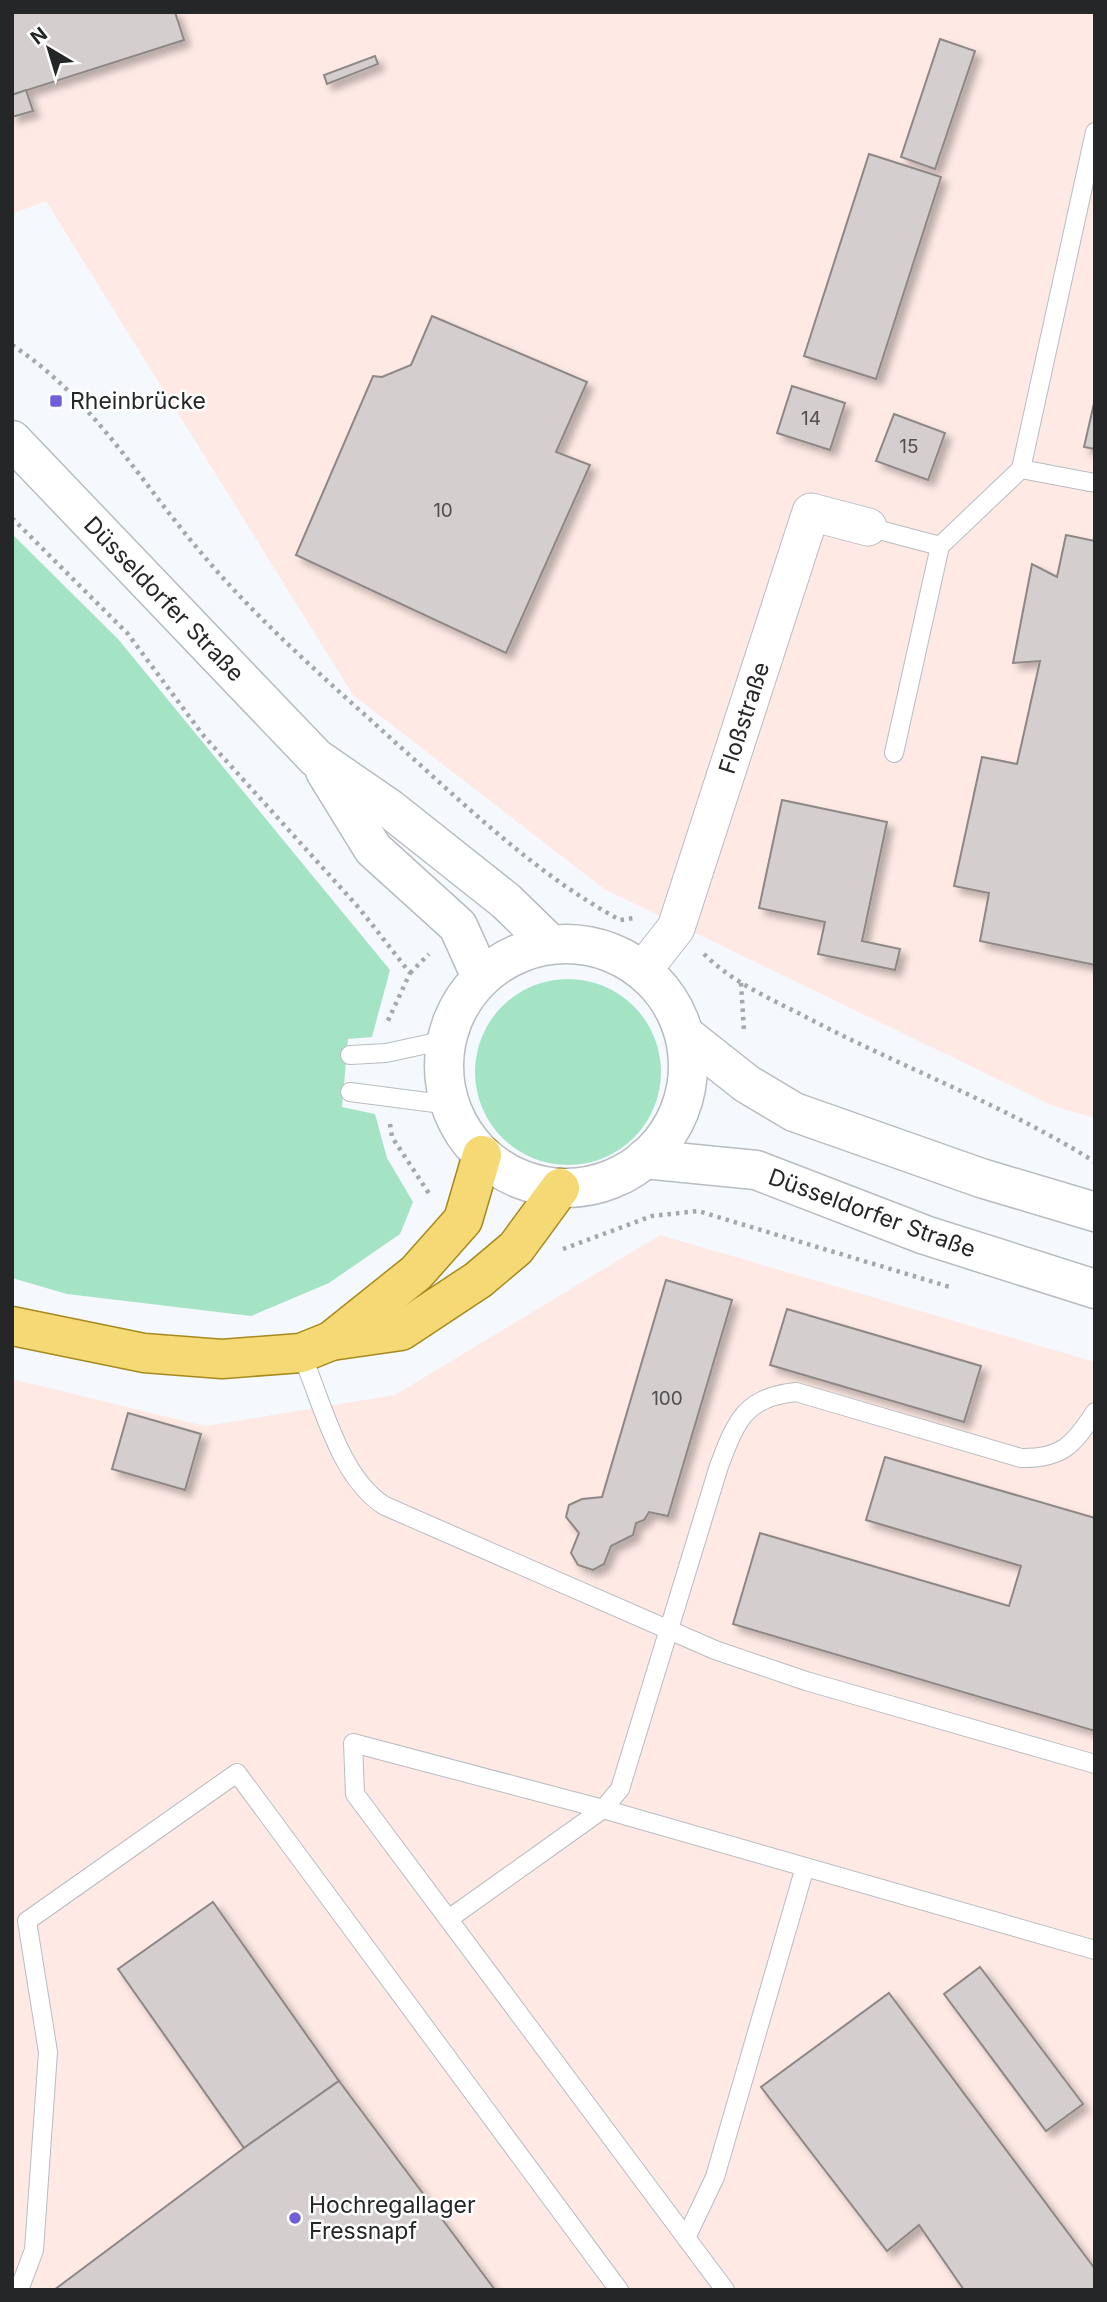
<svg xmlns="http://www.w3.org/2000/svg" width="1107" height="2302" font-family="Inter,sans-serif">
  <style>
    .industrial { fill: #fee9e4 }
    .green { fill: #a4e4c5 }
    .building { fill: #d5cece; stroke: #8d8786; stroke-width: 2; filter: url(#shadow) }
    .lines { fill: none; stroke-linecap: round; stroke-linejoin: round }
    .lane-casing { stroke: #b8bcc0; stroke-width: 20 }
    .street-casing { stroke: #b8bcc0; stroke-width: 39 }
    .secondary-casing { stroke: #b8bcc0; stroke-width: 41 }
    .primary-casing { stroke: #a68a1d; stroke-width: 41 }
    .path { stroke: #a4a8ab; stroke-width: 4.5; stroke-dasharray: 3.5 5; stroke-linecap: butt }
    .lane { stroke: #fff; stroke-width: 18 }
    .street { stroke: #fff; stroke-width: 37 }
    .secondary { stroke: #fff; stroke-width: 38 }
    .primary { stroke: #f4d974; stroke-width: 38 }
    .poi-dot { fill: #705fd9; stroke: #fff; stroke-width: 2.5 }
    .labels { text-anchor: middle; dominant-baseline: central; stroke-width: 5; stroke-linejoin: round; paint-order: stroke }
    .number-label { font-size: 19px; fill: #505051 }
    .poi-label { font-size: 23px; fill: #242627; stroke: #fff; text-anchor: start }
    .street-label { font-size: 23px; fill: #242627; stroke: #fff }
  </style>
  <defs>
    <filter id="shadow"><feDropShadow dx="6" dy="6" stdDeviation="3.5" flood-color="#0004"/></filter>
  </defs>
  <rect width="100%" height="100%" fill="#f5f9fd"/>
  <!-- industrial -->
  <g class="industrial">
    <path d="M12,12H1095V1118L1053,1106L604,889L353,695L46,201L12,214Z"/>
    <path d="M660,1235L1095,1362V2290H12V1379L205,1426L395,1395Z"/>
  </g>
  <!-- green -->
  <g class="green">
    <path d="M12,534L118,639L390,970L372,1037L348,1039L342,1107L375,1114L387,1158L413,1202L400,1234L329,1283L251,1316L67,1294L12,1278Z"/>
    <circle cx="568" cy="1072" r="93"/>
  </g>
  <!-- building -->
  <g class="building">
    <path d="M12,12H175L184,40L12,95Z"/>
    <path d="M940,39L975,51L935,169L901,157Z"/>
    <path d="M375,56L378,64L327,84L324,75Z"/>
    <path d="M26,90L33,111L12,117V95Z"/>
    <path d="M869,154L941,177L876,379L804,356Z"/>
    <path d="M432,316L587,382L556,452L590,465L506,653L296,555L373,376L382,377L411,365Z"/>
    <path d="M792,386L845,403L830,450L777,433Z"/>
    <path d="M1095,399V449L1084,447Z"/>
    <path d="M894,414L945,433L928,480L876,461Z"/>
    <path d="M1066,535L1095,541V965L980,941L989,893L954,886L982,757L1017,764L1040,661L1013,663L1032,564L1057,577Z"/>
    <path d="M782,800L887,822L862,941L900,949L895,970L818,954L825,922L759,908Z"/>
    <path d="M666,1280L732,1300L668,1516L649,1512L644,1520L636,1523L633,1535L611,1546L604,1564L593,1570L578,1565L571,1553L579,1533L566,1517L569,1505L582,1499L602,1497Z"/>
    <path d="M787,1309L981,1366L964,1422L770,1365Z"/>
    <path d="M128,1413L201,1434L185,1490L112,1469Z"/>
    <path d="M885,1457L1095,1518V1731L733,1624L760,1533L1009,1606L1021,1566L866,1520Z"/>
    <path d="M213,1902L339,2081L244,2148L118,1969Z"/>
    <path d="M980,1967L1083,2104L1046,2131L944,1994Z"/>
    <path d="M889,1993L1095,2269V2290H964L919,2225L887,2251L761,2087Z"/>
    <path d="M339,2081L495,2290H54L244,2148Z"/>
  </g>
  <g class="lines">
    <!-- lane casing -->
    <g class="lane-casing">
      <g id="lane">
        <path d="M1021,469L1095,132"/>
        <path d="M868,527L940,546"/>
        <path d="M894,753L940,546L1021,469L1095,483"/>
        <path d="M350,1055L386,1053L446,1040"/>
        <path d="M350,1092L450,1105"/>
        <path d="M301,1353C322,1401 339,1478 385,1506L715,1650L806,1681L1095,1764"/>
        <path d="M450,1918L603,1809L620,1789L719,1466C736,1422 744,1397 796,1392L1021,1458C1062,1459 1073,1445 1095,1412"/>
        <path d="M686,2238L715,2177L805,1867"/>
        <path d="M19,2290L34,2250L48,2052L27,1921L237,1773L619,2290"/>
        <path d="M725,2290L355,1794L353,1743L603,1809L1095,1950"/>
      </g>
    </g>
    <!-- street casing -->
    <g class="street-casing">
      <path id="street" d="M643,970L676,928L811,512L868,527"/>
    </g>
    <!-- secondary casing -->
    <g class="secondary-casing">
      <g id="secondary">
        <path d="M12,440L316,758L390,809L506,901L550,944"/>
        <path d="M325,771L373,849L458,926L481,977"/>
        <circle cx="566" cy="1066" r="122"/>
        <path d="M685,1035L747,1084L794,1112L981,1178L1095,1212"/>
        <path d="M644,1159L756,1170L925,1235L1095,1289"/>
      </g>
    </g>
    <!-- primary casing -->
    <g class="primary-casing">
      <g id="primary">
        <path d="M12,1326L144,1353L222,1359L301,1353L331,1341L401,1331L478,1280L516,1248L560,1188"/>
        <path d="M331,1341L416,1273L463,1220L482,1155"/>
      </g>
    </g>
    <!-- path -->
    <g class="path">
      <path d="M12,345C93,398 141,483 203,555C261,624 330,683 396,743C466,806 537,875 620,920L635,918"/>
      <path d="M12,518L128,634L203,735L359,908L410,973L386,1025"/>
      <path d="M704,954C732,982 769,998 804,1016C900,1067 1003,1104 1095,1162"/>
      <path d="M410,973L429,954"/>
      <path d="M741,983L744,1031"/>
      <path d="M390,1124L392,1137L430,1195"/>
      <path d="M563,1249L652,1216L698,1211L950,1287"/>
    </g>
    <!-- lane -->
    <use href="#lane" class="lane"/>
    <!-- street -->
    <use href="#street" class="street"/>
    <!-- secondary -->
    <use href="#secondary" class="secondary"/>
    <!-- primary -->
    <use href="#primary" class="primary"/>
  </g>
  <!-- markers -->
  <g class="poi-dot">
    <rect x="49" y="394" width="14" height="14" rx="3.5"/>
    <circle cx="295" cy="2218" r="7"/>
  </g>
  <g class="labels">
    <!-- number labels -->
    <g class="number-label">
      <text x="811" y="418">14</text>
      <text x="909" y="446">15</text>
      <text x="443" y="510">10</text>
      <text x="667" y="1398">100</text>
    </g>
    <!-- poi labels -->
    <g class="poi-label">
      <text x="70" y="401">Rheinbrücke</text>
      <text x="309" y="2205">Hochregallager<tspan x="309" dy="26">Fressnapf</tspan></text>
    </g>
    <!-- street labels -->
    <g class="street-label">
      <text transform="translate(164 599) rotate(46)">Düsseldorfer Straße</text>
      <text transform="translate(744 718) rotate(-72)">Floßstraße</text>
      <text transform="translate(872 1213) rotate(20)">Düsseldorfer Straße</text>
    </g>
  </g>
  <!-- border -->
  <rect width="1107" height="2302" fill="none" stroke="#242627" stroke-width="28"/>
  <!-- north arrow -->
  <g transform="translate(49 49) rotate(322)" stroke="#ffffff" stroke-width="5" paint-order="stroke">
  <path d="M0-5L12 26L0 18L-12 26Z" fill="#242627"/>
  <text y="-10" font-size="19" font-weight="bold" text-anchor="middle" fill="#242627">N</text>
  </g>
</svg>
